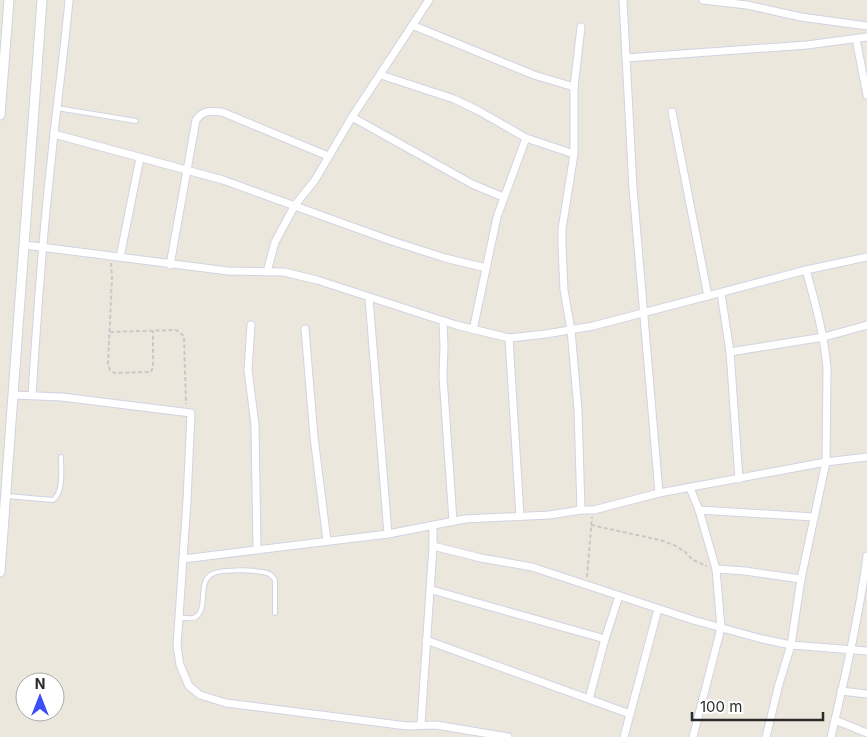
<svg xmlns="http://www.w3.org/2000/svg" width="867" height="737" font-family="Inter,sans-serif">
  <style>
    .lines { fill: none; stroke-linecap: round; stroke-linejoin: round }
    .service-casing { stroke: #d1d3e3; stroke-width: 6 }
    .minor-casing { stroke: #d1d3e3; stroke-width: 9 }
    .tertiary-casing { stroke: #d1d3e3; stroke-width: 11 }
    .path { stroke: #c8c8c8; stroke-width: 2; stroke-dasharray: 4 2.5; stroke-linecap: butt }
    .service { stroke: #fff; stroke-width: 4 }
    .minor { stroke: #fff; stroke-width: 7 }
    .tertiary { stroke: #fff; stroke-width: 9 }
  </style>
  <rect width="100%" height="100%" fill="#ece7dc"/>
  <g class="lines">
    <!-- service casing -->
    <g class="service-casing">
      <g id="service">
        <path d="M57,108L136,121"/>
        <path d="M7,496L53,500C64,492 61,469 61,457"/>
        <path d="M178,617C183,618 193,620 197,616C207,608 199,585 209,576C217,568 256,570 267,573C271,574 273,577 275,580V613"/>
      </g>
    </g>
    <!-- minor casing -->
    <g class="minor-casing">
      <g id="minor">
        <path d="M623,0L633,188L659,493"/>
        <path d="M703,0L747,5L801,17L867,26"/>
        <path d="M412,25L534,75L574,87"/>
        <path d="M581,27L574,87V154L562,229V246L564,290L571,330L578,410L581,510"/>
        <path d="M856,39L867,95"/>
        <path d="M626,58L807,45L867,37"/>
        <path d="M381,75L454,99L479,111L526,138L497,217L473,330"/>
        <path d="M672,112L708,296"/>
        <path d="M352,117L472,184L503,197"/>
        <path d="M54,134L223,180L389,240L445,258L486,268"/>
        <path d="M526,138L574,154"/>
        <path d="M25,245L228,271L284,272L317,280L456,325L509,338L546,334L593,326L806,270L867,257"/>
        <path d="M120,257L140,158"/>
        <path d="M170,265L196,120C203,110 211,111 222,112L328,156"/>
        <path d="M267,272L275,242L295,205L315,180L352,117L429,0"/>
        <path d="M721,293L730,352L824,337L867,325"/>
        <path d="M369,298L388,534"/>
        <path d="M443,321L444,346L443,377L453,521"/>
        <path d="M251,325L248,370L255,425L257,550"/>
        <path d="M305,329L314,437L327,541"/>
        <path d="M509,338L520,516"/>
        <path d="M730,352L739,479"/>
        <path d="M13,395L62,397L191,413L187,500L177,646L180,665L189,686L200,695L226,703L407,726L436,725L508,737"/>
        <path d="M32,395C37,317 42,240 51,163C56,109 64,55 69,0"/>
        <path d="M690,488L699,510L716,569L721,628L693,737"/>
        <path d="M699,510L814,517"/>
        <path d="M433,527V546L481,558L532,567L693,620L762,639L791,645L867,651"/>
        <path d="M183,559L388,534L465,519L549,515L581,510H594L659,493L826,462L867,457"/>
        <path d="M716,569L745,571L801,579"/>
        <path d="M432,590L605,639"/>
        <path d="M426,640L630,714"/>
        <path d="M841,691L867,694"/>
        <path d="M589,699L605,639L619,596"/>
        <path d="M835,720L867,733"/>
        <path d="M421,724L433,546"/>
        <path d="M624,737L658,609"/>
        <path d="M766,737L779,684L791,645L801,579L826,462L827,368C824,334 815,302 806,270"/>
        <path d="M831,737C845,677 859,617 867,556"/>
      </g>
    </g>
    <!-- tertiary casing -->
    <g class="tertiary-casing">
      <g id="tertiary">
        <path d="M0,115L9,0"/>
        <path d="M0,572L42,0"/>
      </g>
    </g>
    <!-- path -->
    <g class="path">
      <path d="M111,263L112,279L108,364L110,370L115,373L151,372L153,367V331"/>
      <path d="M110,332L176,330L184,336L186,404"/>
      <path d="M591,525L660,540L674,545L685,552L693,560L707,566"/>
      <path d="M587,577L592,517"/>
    </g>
    <!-- service -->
    <use href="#service" class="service"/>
    <!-- minor -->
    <use href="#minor" class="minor"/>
    <!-- tertiary -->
    <use href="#tertiary" class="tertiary"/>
  </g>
  <!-- north arrow -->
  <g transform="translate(40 697)"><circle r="24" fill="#ffffff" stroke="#aaaaaa"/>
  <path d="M0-4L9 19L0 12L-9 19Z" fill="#3c4df9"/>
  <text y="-8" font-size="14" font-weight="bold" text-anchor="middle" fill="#2a2a2a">N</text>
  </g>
  <!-- scale -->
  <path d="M692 712v8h131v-8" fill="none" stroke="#2a2a2a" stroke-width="2.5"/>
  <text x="700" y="712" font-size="15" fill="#2a2a2a" stroke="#ffffff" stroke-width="4" paint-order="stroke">100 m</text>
</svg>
